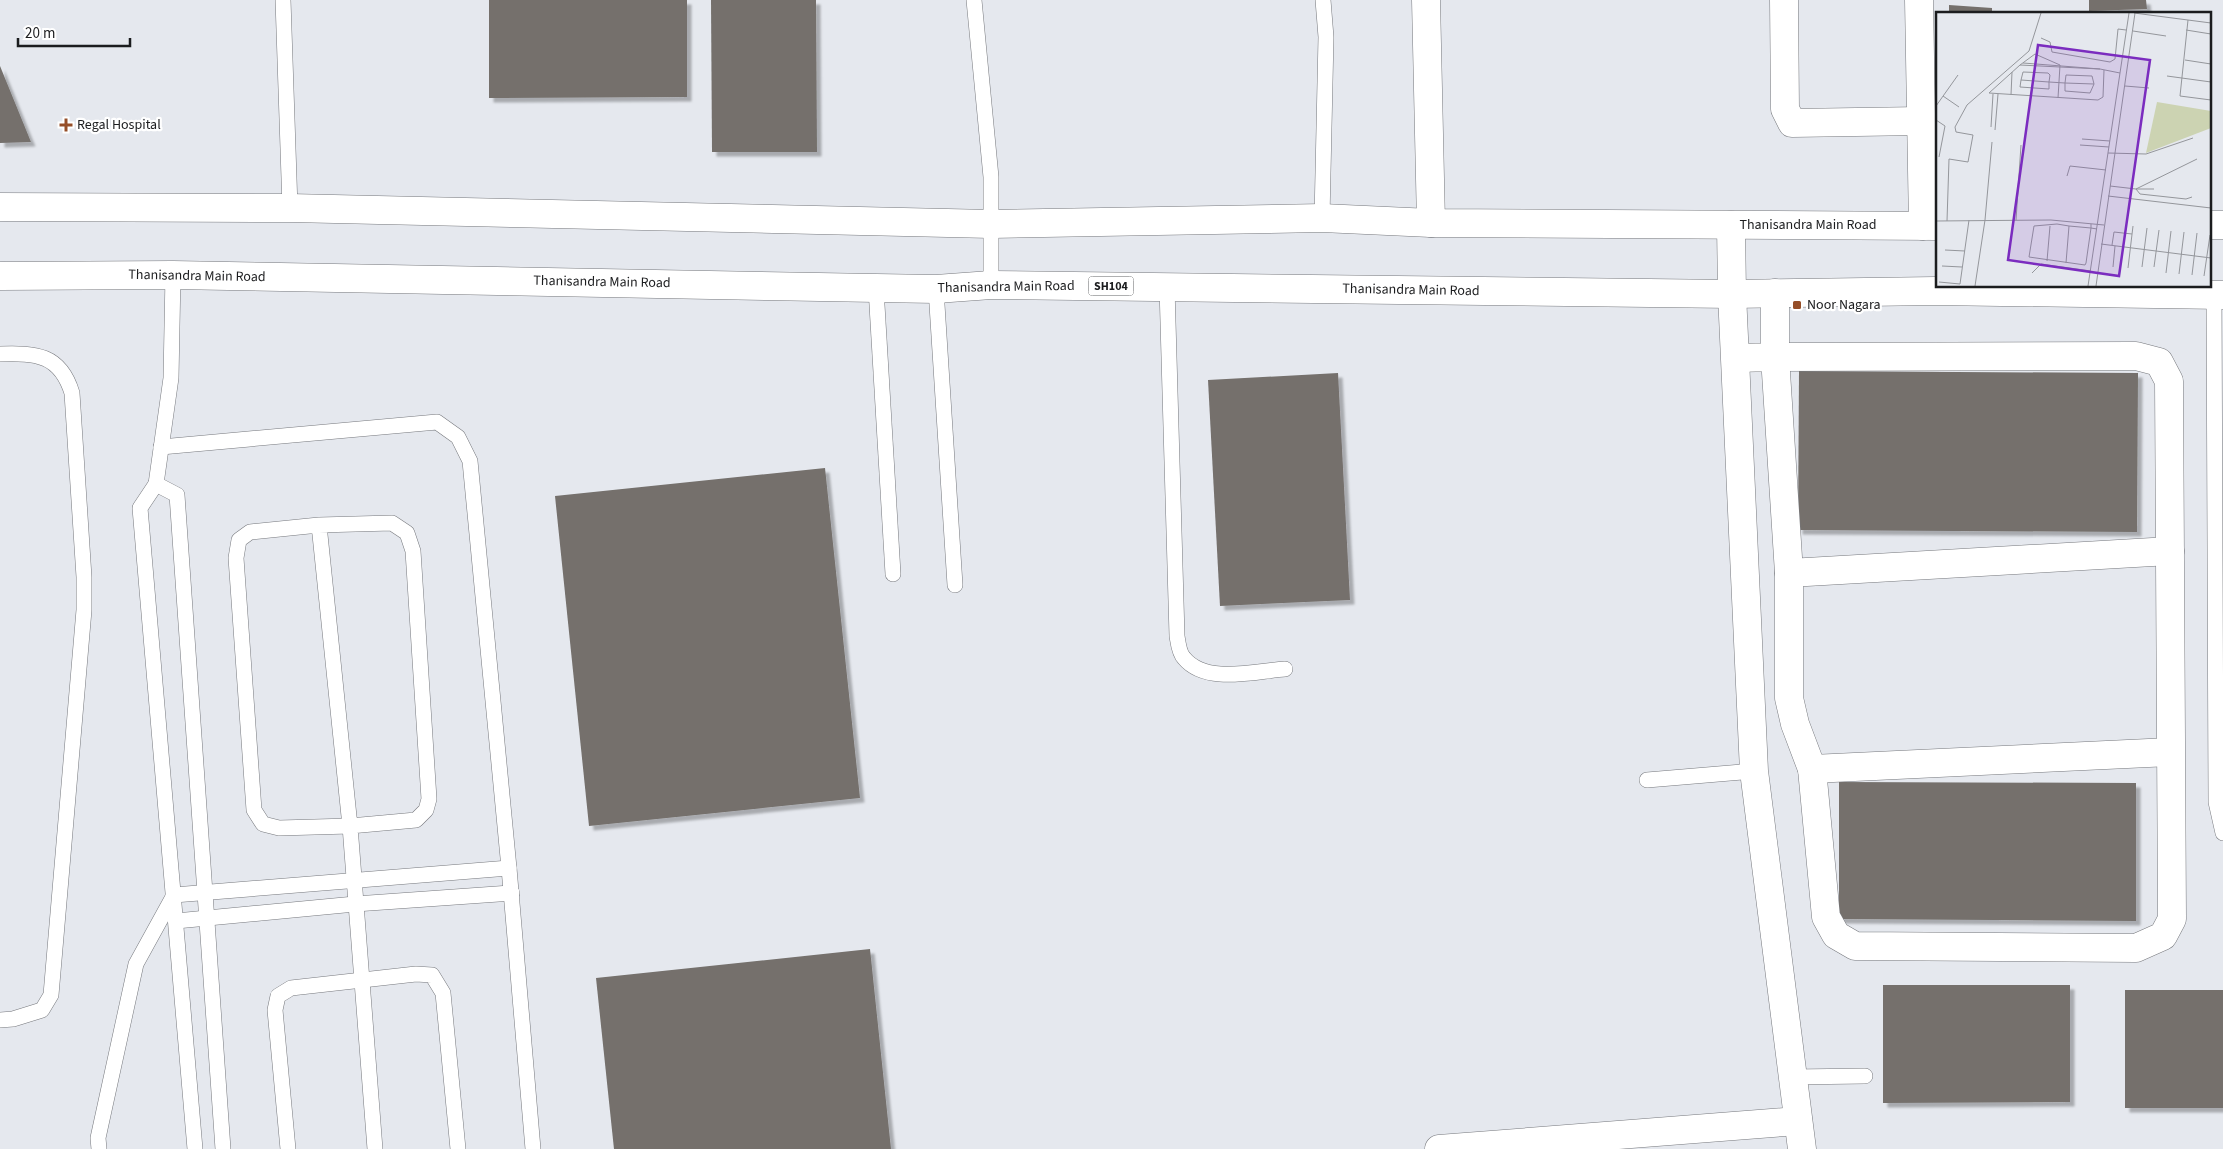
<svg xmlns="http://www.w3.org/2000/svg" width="2223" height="1149" font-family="'Source Sans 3',sans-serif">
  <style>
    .building { fill: #74706c; filter: url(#shadow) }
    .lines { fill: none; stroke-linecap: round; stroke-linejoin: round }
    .lane-casing { stroke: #76787d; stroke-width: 16 }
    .street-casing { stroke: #76787d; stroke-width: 29 }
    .primary-casing { stroke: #76787d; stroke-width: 29 }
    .lane { stroke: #fff; stroke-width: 15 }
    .street { stroke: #fff; stroke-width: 28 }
    .primary { stroke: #fff; stroke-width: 28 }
    .poi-dot { fill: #954e28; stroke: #fff; stroke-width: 2 }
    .labels { text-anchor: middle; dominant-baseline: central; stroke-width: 4.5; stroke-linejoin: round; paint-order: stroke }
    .shield { fill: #fff; stroke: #5f6062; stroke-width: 1 }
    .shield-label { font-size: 12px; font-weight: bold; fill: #1b1c1e }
    .poi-label { font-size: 14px; fill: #1b1c1e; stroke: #fff; text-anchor: start }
    .street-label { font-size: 14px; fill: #1b1c1e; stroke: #fff }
    .inset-road { fill: none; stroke: #94969b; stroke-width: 1 }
    .view { fill: #7b2cbf; fill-opacity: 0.15; stroke: #7b2cbf; stroke-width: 2.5 }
    .inset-edge { fill: none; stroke: #1b1c1e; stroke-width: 2.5 }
  </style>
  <defs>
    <filter id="shadow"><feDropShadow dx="4.5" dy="4.5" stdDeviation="1" flood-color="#0004"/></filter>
  </defs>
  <rect width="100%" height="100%" fill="#e5e8ee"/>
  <!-- building -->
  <g class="building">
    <path d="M489,0H687V97L489,98Z"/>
    <path d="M711,0H816L817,152H712Z"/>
    <path d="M2089,0H2146L2147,9L2089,11Z"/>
    <path d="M1949,5L1992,8V14H1949Z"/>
    <path d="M0,66L31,142L0,143Z"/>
    <path d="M1799,371L2138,373L2137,532L1798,530Z"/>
    <path d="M1338,373L1350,600L1220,606L1208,380Z"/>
    <path d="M825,468L860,798L589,826L555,496Z"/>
    <path d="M1839,782L2136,783V921L1839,919Z"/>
    <path d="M870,949L891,1149H614L596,978Z"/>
    <path d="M1883,985H2070V1102L1883,1103Z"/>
    <rect x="2125" y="990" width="98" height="118"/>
  </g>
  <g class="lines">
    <!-- lane casing -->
    <g class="lane-casing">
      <g id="lane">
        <path d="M283,0L290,208"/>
        <path d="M974,0L991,177V285"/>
        <path d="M1322,218L1326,37L1323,0"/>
        <path d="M173,275L171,378L156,484L177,495L223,1149"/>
        <path d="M1167,287L1177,636C1178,642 1179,653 1184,658C1206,685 1255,671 1285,669"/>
        <path d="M876,288L893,574"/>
        <path d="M936,289L955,585"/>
        <path d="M2214,294L2216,802L2223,833"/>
        <path d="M0,354C36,353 60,354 72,393L84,577V610L51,995L42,1010L13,1019L0,1020"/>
        <path d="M161,447L437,422L458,437L470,461L509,868L533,1149"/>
        <path d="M156,484L140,508L195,1149"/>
        <path d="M319,525L250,532L239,540L236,558L254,810L263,824L279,828L350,826L416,820L426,810L429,799L413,551L407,533L392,523L319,525L350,826L375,1149"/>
        <path d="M1647,780L1754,771"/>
        <path d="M176,921L355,904L512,893"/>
        <path d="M1793,1077L1865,1076"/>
        <path d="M99,1149L98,1138L136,964L174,895L509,868"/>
        <path d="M288,1149L275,1010L278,996L291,988L416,974L432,975L443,993L458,1149"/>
      </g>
    </g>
    <!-- street casing -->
    <g class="street-casing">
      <g id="street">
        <path d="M1426,0L1431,223"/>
        <path d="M1784,0L1785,109L1792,123L1921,121"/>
        <path d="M1919,0L1923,226"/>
        <path d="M1731,225L1732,294L1754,771L1802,1149"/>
        <path d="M1736,358L1775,357L2136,356L2159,362L2169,381L2172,919L2163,936L2136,948L1855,946L1836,935L1826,917L1812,769L1795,724L1789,698V573L1775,357V293"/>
        <path d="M1789,573L2170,551"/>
        <path d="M1812,769L2170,752"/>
        <path d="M1439,1149L1798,1121"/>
      </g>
    </g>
    <!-- primary casing -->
    <g class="primary-casing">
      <g id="primary">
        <path d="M0,207L290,208L991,224L1322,218L1431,223L1937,226"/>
        <path d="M2209,225H2223"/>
        <path d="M0,276L173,275L876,288L936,289L991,285L1732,294L1935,291L2223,295"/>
      </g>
    </g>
    <!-- lane -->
    <use href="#lane" class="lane"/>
    <!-- street -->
    <use href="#street" class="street"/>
    <!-- primary -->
    <use href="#primary" class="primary"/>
  </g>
  <!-- markers -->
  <g class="poi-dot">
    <path d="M63.5 117.5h5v5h5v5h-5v5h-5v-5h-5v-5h5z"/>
    <rect x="1792" y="300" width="10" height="10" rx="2.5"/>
  </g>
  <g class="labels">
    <!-- shield labels -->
    <rect class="shield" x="1088.5" y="276.5" width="45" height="19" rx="4"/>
    <g class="shield-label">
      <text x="1111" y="286">SH104</text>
    </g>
    <!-- poi labels -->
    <g class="poi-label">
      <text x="77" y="125">Regal Hospital</text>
      <text x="1807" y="305">Noor Nagara</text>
    </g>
    <!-- street labels -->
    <g class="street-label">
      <text x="1808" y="225">Thanisandra Main Road</text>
      <text transform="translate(197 276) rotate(1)">Thanisandra Main Road</text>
      <text transform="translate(602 282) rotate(1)">Thanisandra Main Road</text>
      <text transform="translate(1006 287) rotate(-1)">Thanisandra Main Road</text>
      <text transform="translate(1411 290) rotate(1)">Thanisandra Main Road</text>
    </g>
  </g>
  <!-- overview -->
  <g transform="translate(1936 12)">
    <rect width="275" height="275" fill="#e5e8ee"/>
    <path d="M221,90L275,99V116L210,141Z" fill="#ccd3b2"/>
    <path class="inset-road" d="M198,1L275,11M252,8L244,84L275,88M250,18L275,22M197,19L230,24M105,26L114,30L116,40L174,50L179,47L182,17L190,18M249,48L275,52M87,51L164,57M84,53L99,42L124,53L122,86M168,58L167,85L162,88L53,81L84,53L164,57L184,61M231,64L275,70M85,68L87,60L112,61L114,63L113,70V77L84,75L85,68L113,70L129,71L158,72L154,81L129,79V71L130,63L156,64L158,72M189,74L213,76M75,83L76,60M7,84L23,95M0,94L22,63M0,108L9,114L3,145M55,115L57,82M59,118L62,82M146,127L174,129M144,133L173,135M172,141L210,142L257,126M131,164L134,154L170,158M174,174L200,177L261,147M200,177L204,182L250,187L256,185M200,177H218M172,184L275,196M80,208L85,133M0,209L115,208L168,213M11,209L13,147L32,150L37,123L20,120L19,115L31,93L93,39L105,1M155,212V216L150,251L149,253L93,245L98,214L121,212L133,214L155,216L161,217M165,232L275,246M176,233L178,220L196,222M9,238L29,239M111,249L114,214M130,251L133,214M6,254L26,255M177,255L179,234M206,255L211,216M218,255L223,218M192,256L197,214M96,261L105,252L155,259M230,261L235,219M243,262L248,220M256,263L261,221M268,264L274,223M3,270L24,272L33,208M39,274L49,208L56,130M152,274L193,1M160,274L199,1"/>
    <path class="view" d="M102,33L214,48L183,264L72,248Z"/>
    <rect width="275" height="275" class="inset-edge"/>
  </g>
  <!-- scale -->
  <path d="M18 38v8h112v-8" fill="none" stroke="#1b1c1e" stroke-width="2.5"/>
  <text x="25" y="38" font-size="15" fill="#1b1c1e" stroke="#ffffff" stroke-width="4" paint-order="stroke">20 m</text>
</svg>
